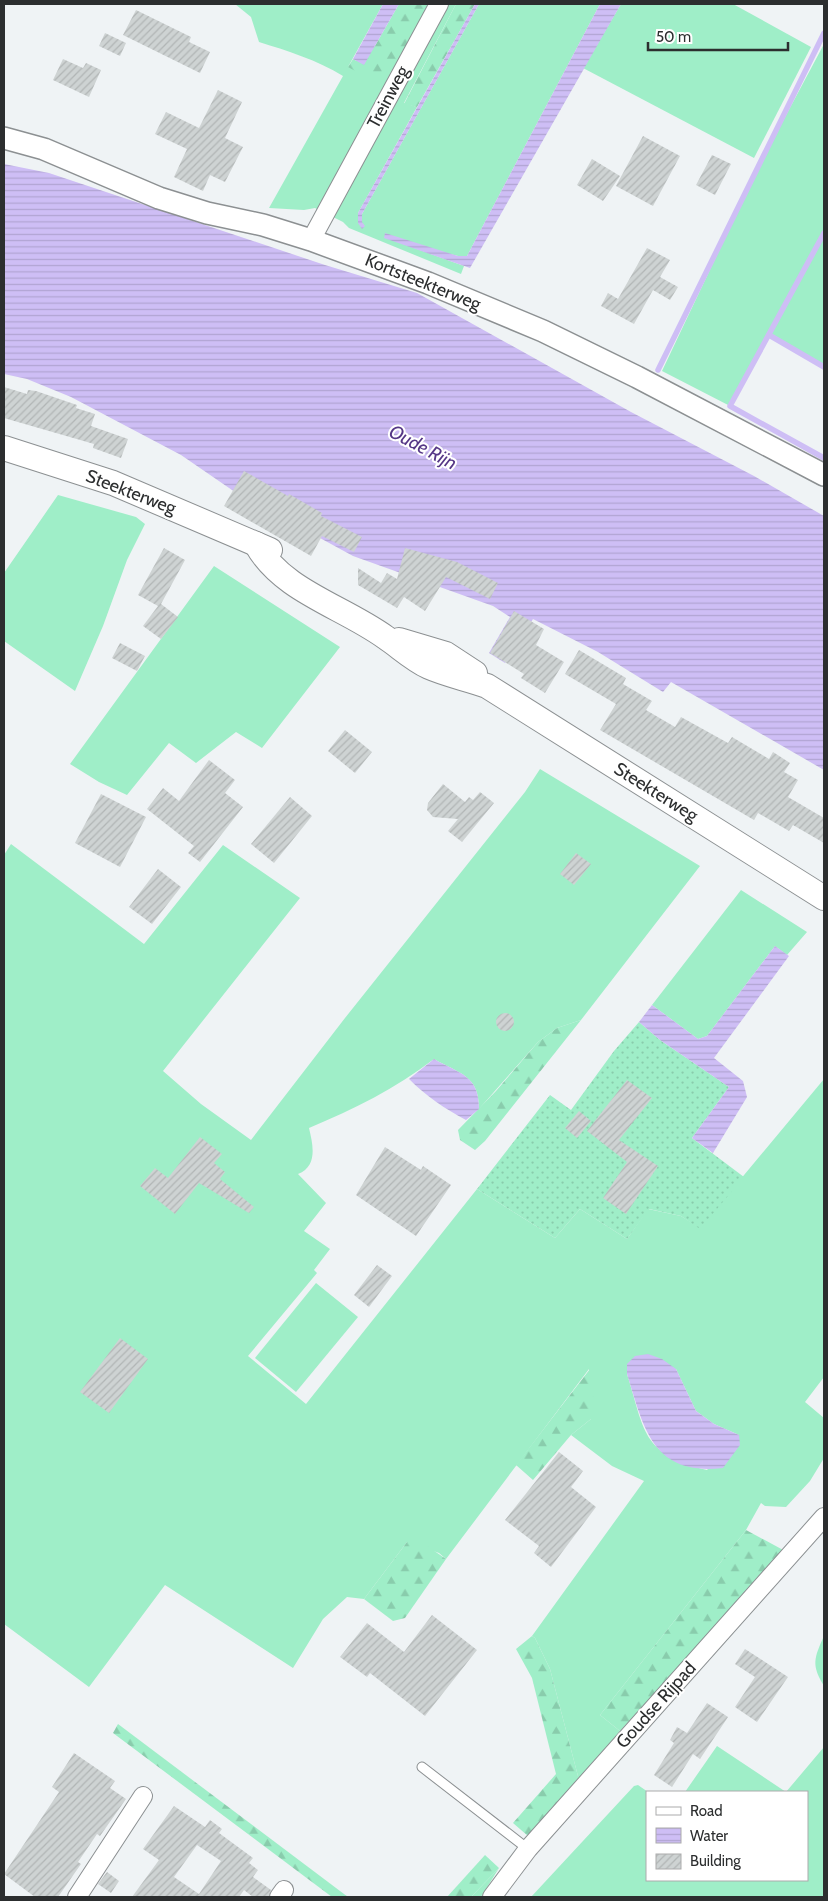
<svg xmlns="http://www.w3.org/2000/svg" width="828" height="1901" font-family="Cabin,sans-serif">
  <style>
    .grass { fill: #9feec8; fill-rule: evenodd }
    .forest { fill: url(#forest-firs) }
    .garden { fill: url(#garden-dots) }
    .water { fill: url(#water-rules) }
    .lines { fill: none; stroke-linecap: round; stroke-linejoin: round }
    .stream { stroke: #cebef5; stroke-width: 5.5 }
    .building { fill: url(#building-hatch); fill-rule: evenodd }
    .service-casing { stroke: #8c9092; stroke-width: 11 }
    .minor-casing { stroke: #8c9092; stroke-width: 20 }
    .tertiary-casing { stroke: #8c9092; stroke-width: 24 }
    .secondary-casing { stroke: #8c9092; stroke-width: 26 }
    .service { stroke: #fff; stroke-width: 9 }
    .minor { stroke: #fff; stroke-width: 18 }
    .tertiary { stroke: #fff; stroke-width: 21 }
    .secondary { stroke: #fff; stroke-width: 24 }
    .labels { text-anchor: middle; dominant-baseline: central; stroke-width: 4; stroke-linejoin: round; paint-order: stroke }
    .street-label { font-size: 18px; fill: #2c2e2f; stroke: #fff }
    .water-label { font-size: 19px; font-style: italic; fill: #553786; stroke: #fff }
  </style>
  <defs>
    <pattern id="forest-firs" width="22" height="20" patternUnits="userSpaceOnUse" patternTransform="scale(1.25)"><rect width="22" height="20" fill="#9feec8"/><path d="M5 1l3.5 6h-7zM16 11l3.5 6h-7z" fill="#89ccac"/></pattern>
    <pattern id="garden-dots" width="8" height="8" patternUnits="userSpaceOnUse" patternTransform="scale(1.25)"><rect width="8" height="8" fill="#9feec8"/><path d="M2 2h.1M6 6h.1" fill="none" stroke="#89ccac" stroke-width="1.8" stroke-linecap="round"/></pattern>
    <pattern id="water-rules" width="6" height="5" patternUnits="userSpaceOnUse" patternTransform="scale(1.25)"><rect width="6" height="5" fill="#cebef5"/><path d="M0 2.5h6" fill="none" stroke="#b1a4d2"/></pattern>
    <pattern id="building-hatch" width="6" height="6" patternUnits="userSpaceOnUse" patternTransform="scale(1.25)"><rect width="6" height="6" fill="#ced3d3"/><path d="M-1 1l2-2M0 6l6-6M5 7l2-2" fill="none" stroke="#b1b5b5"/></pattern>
  </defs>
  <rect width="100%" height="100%" fill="#eff3f5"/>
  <!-- grass -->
  <g class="grass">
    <path d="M235,4H383L348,67L431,4H456L404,103L417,107L358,213L362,222V214L479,4H600L467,256H458L384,237L464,266L461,274L349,228L343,222L315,208L304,210L269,208L343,76C317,60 288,51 259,42L251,17Z"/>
    <path d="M621,4H733L811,47L754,158L583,68Z"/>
    <path d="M824,44V232L806,266L824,234V367L769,335L730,406L662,371L761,162Z"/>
    <path d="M58,495L136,517L145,524L127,560L103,626L75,691L4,641V573Z"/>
    <path d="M214,566L340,647L262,748L236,732L196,763L169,743L127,795L99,782L70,764Z"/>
    <path d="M540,769L700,866L581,1020L557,1028L538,1042L479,1109C479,1075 460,1074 434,1059C395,1089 354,1109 309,1128C313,1145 318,1166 298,1174L326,1203L304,1231L330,1249L314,1270L317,1273L248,1356L306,1404L477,1189L555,1238L580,1209L627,1239L648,1209L681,1216L700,1228L824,1079V1377L805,1402L824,1418V1458L810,1481L786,1507L765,1506L761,1503L746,1530L600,1715L620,1731L579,1780L550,1669L535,1638L532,1636L644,1481L612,1466L571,1435L591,1419L589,1369L446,1559L439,1553L407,1542L364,1599L347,1597L323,1619L293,1668L165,1585L89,1687L4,1624V855L11,844L144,944L223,845L300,898L163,1071L201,1104L251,1140L345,1018L525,792ZM627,1364L676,1369L696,1411L714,1424L739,1435L707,1470C641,1454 645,1431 627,1374Z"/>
    <path d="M741,890L807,932L787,955L775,946L707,1036L698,1039L652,1005Z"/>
    <path d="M316,1283L358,1317L296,1392L255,1358Z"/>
    <path d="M824,1636V1686C811,1665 814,1658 824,1636Z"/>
    <path d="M717,1746L786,1792L824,1747V1897H531L634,1786L638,1785L648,1792L647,1880H807V1792H685Z"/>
    <path d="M499,1868L481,1897H471Z"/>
  </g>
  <!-- forest -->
  <g class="forest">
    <path d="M399,4H431L385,87L348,67L353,59L364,65Z"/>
    <path d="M456,4H475L417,107L404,104Z"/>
    <path d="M581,1020L485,1141L475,1150L460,1140L458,1130L496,1091L538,1042L557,1028Z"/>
    <path d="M590,1369L594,1404L591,1419L571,1435L533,1480L516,1465Z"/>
    <path d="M746,1530L785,1551L620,1731L600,1715Z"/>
    <path d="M414,1537L446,1559L405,1618L393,1621L364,1599L407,1542Z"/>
    <path d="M532,1636L535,1638L550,1669L579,1780L528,1836L513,1823L556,1774L532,1678L516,1649Z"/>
    <path d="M118,1724L348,1897H332L113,1733Z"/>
    <path d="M485,1855L499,1868L471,1897H447Z"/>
  </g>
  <!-- garden -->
  <path class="garden" d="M639,1022L660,1040L729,1087L692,1138L744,1177L700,1229L681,1216L649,1209L627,1239L580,1209L555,1238L477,1189L550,1095L571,1110L614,1051Z"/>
  <!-- water -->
  <g class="water">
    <path d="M383,4H399L364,65L353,59Z"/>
    <path d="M475,4H479L362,214V222L365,226L362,229L358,223V213Z"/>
    <path d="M600,4H621L470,268L384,238L385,233L458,256H467Z"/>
    <path d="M4,164L49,173L325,265L417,293L631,412L754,476L824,516V770L671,682L663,692L598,652L533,619L505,663L489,653L510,617L493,606L353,556L232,490L181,455L71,397L27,379L4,374Z"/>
    <path d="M775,946L789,956L714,1058L743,1081L747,1097L713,1153L692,1138L729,1087L660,1040L639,1022L652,1005L698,1039L707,1036Z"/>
    <path d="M434,1059C460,1074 479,1075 479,1109L466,1120C445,1109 426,1096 409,1079Z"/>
    <path d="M648,1354L662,1359L676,1369L696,1411L714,1424L739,1435L740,1445L723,1468C652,1476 644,1428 627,1374V1364L635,1356Z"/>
  </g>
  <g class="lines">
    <!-- stream -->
    <g class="stream">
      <path d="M824,233L730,406L824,458"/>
      <path d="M769,335L824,367"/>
      <path d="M658,370L824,33"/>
    </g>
  </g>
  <!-- building -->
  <g class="building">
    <path d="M136,10L191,37L189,42L210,52L200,73L123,35Z"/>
    <path d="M105,33L126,43L120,56L99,46Z"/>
    <path d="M63,59L83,68L86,63L101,70L89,97L53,80Z"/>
    <path d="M218,90L242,102L225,138L243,147L225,182L210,175L203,191L174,177L187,149L155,134L166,112L199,128Z"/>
    <path d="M643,136L680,156L653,206L616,186Z"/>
    <path d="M712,155L731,164L715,195L696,185Z"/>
    <path d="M592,159L620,176L603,201L577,185Z"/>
    <path d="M647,248L670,260L660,277L678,287L670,300L653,290L634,324L601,306L608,293L618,299Z"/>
    <path d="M4,387L27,394L28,390L36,391L77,405L76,408L95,414L91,426L128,439L121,458L93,448L94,444L4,418Z"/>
    <path d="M244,471L288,496L289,494L322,513L321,516L362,537L354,552L322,536L311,556L224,506Z"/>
    <path d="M164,548L185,560L161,604L178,617L161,639L143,626L158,606L138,595Z"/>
    <path d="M405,548L457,562L498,583L490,599L446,577L425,611L404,597L397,608L358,585V568L381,583L387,573L397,579Z"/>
    <path d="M514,611L544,629L536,645L564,662L545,693L521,678L524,674L490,653Z"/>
    <path d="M120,643L145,656L137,671L112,658Z"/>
    <path d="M579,650L626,678L623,684L652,701L646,710L675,727L681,717L728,743L732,737L769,759L773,752L790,763L784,772L798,780L788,797L824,818V843L793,825L789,831L758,813L754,820L600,730L616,704L565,674Z"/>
    <path d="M345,730L372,752L355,773L328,751Z"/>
    <path d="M209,760L235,780L225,793L243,807L200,862L188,853L194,846L147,809L163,788L179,801Z"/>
    <path d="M443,784L465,802L469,797L473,800L480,792L494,803L462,842L448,831L458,819L433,817L427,810L428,803Z"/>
    <path d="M101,794L146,817L120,867L75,843Z"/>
    <path d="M290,797L312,816L274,863L251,844Z"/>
    <path d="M576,853L591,864L574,885L560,874Z"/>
    <path d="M158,869L181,887L152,924L129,907Z"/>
    <circle cx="505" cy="1022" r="9"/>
    <path d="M627,1080L652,1098L619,1140L658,1166L626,1214L603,1198L627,1162L587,1131Z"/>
    <path d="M579,1111L591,1121L577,1138L565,1128Z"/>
    <path d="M200,1137L222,1154L214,1163L225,1172L220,1179L254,1207L249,1213L199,1183L175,1214L140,1186L155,1168L168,1178Z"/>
    <path d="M385,1147L421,1170L423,1166L451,1185L416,1236L356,1195Z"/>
    <path d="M377,1265L392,1276L369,1307L354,1295Z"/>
    <path d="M120,1338L148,1359L109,1413L80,1392Z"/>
    <path d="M559,1452L583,1471L571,1487L596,1507L551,1567L534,1553L539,1546L505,1520Z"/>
    <path d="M432,1615L477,1650L425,1716L370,1673L367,1677L340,1657L367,1623L404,1652Z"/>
    <path d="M745,1649L788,1677L757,1722L735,1707L755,1677L735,1664Z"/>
    <path d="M707,1703L728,1717L700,1759L693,1754L672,1787L654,1775L674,1743L670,1740L677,1727L687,1733Z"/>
    <path d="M74,1753L115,1781L110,1788L126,1799L100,1836L97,1834L78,1862L81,1864L58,1897H35L4,1874L59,1792L52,1787Z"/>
    <path d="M174,1806L205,1827L210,1820L222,1829L219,1833L253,1858L249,1863L258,1870L253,1877L271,1890L269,1897H253L244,1890L239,1897H132L159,1860L143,1849ZM197,1845L221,1861L199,1894L174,1877Z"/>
    <path d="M107,1872L119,1881L111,1893L98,1884Z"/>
  </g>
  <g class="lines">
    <!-- service casing -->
    <g class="service-casing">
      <path id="service" d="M422,1767L528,1849"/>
    </g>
    <!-- minor casing -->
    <g class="minor-casing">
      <g id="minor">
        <path d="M311,240L439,4"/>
        <path d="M77,1897L143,1796"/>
        <path d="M279,1897L284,1890"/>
        <path d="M492,1897L528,1849L824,1517"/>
      </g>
    </g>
    <!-- tertiary casing -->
    <g class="tertiary-casing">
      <path id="tertiary" d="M4,138L44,149L159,198L207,213L263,225L311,240L428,283L543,331L637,377L824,475"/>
    </g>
    <!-- secondary casing -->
    <g class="secondary-casing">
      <g id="secondary">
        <path d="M4,448L113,483L270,550"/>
        <path d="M256,544C282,591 342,606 385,637C400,647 412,659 429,667C447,675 468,679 487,686L824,898"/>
        <path d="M399,640L446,654L475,673"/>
      </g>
    </g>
    <!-- service -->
    <use href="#service" class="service"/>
    <!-- minor -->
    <use href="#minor" class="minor"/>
    <!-- tertiary -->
    <use href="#tertiary" class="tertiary"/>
    <!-- secondary -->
    <use href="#secondary" class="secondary"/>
  </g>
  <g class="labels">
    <!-- street labels -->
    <g class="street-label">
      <text transform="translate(388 97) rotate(-62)">Treinweg</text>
      <text transform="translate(423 282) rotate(22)">Kortsteekterweg</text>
      <text transform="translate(131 492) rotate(21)">Steekterweg</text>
      <text transform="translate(656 792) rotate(32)">Steekterweg</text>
      <text transform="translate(656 1705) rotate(-48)">Goudse Rijpad</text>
    </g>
    <!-- water labels -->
    <g class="water-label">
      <text transform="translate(423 447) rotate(28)">Oude Rijn</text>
    </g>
  </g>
  <!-- border -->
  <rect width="828" height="1901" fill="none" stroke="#2c2e2f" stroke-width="10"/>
  <!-- legend -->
  <rect x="646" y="1791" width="162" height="90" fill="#ffffff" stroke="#ababac"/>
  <rect x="656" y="1807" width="25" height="8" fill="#ffffff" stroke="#ababac"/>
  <text x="690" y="1816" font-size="15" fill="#2c2e2f">Road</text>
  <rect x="656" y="1828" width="25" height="15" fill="url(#water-rules)" stroke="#ababac"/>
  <text x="690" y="1841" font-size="15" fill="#2c2e2f">Water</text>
  <rect x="656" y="1854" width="25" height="15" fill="url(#building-hatch)" stroke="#ababac"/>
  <text x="690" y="1866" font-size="15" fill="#2c2e2f">Building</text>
  <!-- scale -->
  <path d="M648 42v8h140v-8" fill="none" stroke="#2c2e2f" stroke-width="2.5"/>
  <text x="656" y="42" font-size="15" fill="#2c2e2f" stroke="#ffffff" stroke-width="4" paint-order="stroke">50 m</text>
</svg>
